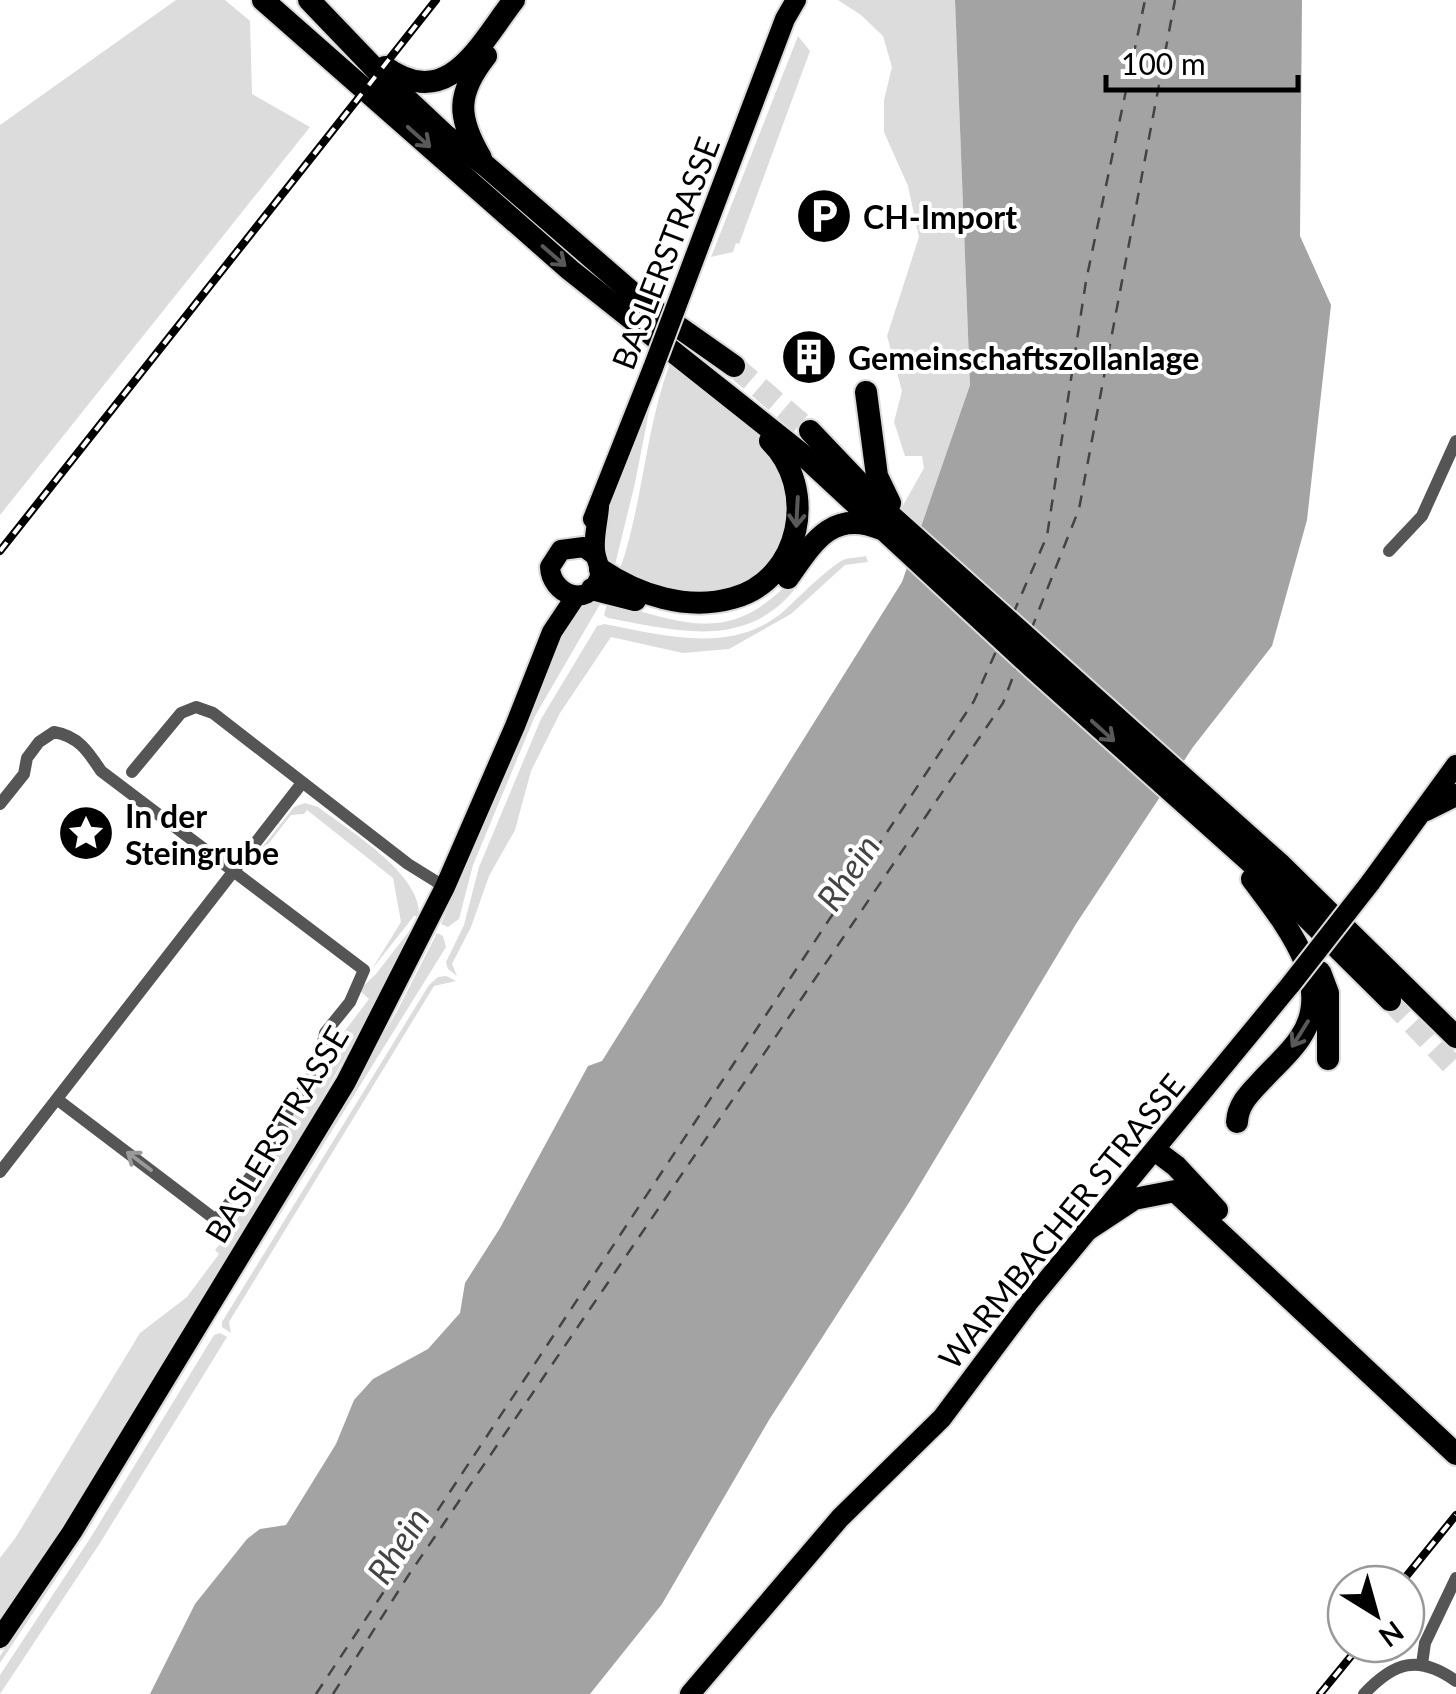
<svg xmlns="http://www.w3.org/2000/svg" width="1456" height="1694" font-family="Lato,sans-serif">
  <style>
    .green { fill: #dcdcdc }
    .water { fill: #a3a3a3 }
    .lines { fill: none; stroke-linecap: round; stroke-linejoin: round }
    .ferry { stroke: #444; stroke-width: 2.5; stroke-dasharray: 12 10; stroke-linecap: butt }
    .highway-tunnel { stroke: #d9d9d9; stroke-width: 22; stroke-dasharray: 22 11; stroke-linecap: butt }
    .primary-casing { stroke: #dbdbdb; stroke-width: 24 }
    .highway-casing { stroke: #dbdbdb; stroke-width: 26 }
    .street { stroke: #555; stroke-width: 12 }
    .primary { stroke: #000; stroke-width: 20 }
    .highway { stroke: #000; stroke-width: 22 }
    .rail-casing { stroke: #000; stroke-width: 8 }
    .rail { stroke: #fff; stroke-width: 4; stroke-dasharray: 11; stroke-linecap: butt }
    .primary-bridge-casing { stroke: #dbdbdb; stroke-width: 24; stroke-linecap: butt }
    .primary-bridge { stroke: #000; stroke-width: 20 }
    .oneway { stroke: #595959 }
    .oneway2 { stroke: #999 }
    .labels { text-anchor: middle; dominant-baseline: central; stroke-width: 8; stroke-linejoin: round; paint-order: stroke }
    .poi-label { font-size: 32px; font-weight: bold; fill: #000; stroke: #fff; text-anchor: start }
    .street-label { font-size: 32px; fill: #000; stroke: #fff }
    .water-label { font-size: 35px; font-style: italic; fill: #444; stroke: #fff }
  </style>
  <rect width="100%" height="100%" fill="#fff"/>
  <!-- green -->
  <g class="green">
    <path d="M176,0H225L250,21L252,94L310,127L0,515V125Z"/>
    <path d="M838,0H955L970,385L921,531L901,509L924,468L922,456H905L894,422L902,391L887,336L919,237L908,186L884,132V100L892,67L883,36L861,15Z"/>
    <path d="M798,36L810,51L739,244L736,243L733,252L711,257Z"/>
    <path d="M670,363C702,389 754,421 775,455C808,509 781,582 716,593C683,599 648,587 619,572C643,505 645,430 670,363Z"/>
    <path d="M652,396L635,483L614,569L600,538L604,518Z"/>
    <path d="M821,548C810,565 800,585 786,599C736,649 669,629 608,618L604,615L608,601C717,637 745,637 821,548Z"/>
    <path d="M866,556L868,562L845,565L791,614L729,649L683,653L611,637L560,713L531,771L515,830L489,876L471,927L452,964L457,976L448,969L446,962L464,925L479,867L541,719L597,626L604,624C664,635 733,656 785,610C797,599 829,567 843,560C850,557 858,558 866,556Z"/>
    <path d="M603,599L535,716L473,865L459,919L448,927L441,924L561,629L578,603Z"/>
    <path d="M305,803L318,807C348,830 422,874 419,916H414L372,969L401,922L393,878L307,810L304,814L291,815L258,857L256,855L294,807Z"/>
    <path d="M414,925L381,992L303,1133L39,1564L0,1621V1558L16,1537L140,1333L187,1297L219,1254L215,1250L232,1229L224,1221L286,1142L292,1117L333,1062L338,1040L369,999L359,990L376,974Z"/>
    <path d="M437,933L443,936L446,947L215,1319L213,1318L396,1013Z"/>
    <path d="M446,976L456,981L434,986L229,1322L231,1333L222,1327V1322L429,985L438,977Z"/>
    <path d="M206,1331L208,1332L86,1533L0,1663V1656L83,1531Z"/>
    <path d="M220,1333L227,1337L100,1543L0,1694V1675L91,1537L214,1335Z"/>
  </g>
  <!-- water -->
  <path class="water" d="M955,0H1302L1300,236L1331,305L1307,520L1272,646L1193,747L1076,924L910,1201L769,1420L662,1604L590,1694H150L195,1604L247,1539L260,1529L286,1525L336,1444L354,1400L373,1379L428,1349L460,1313L465,1283L500,1228L588,1066L602,1061L902,582L970,385Z"/>
  <g class="lines">
    <!-- ferry -->
    <g class="ferry">
      <path d="M1013,614L1047,536L1086,281L1145,0"/>
      <path d="M1031,630L1079,509L1175,0"/>
      <path d="M316,1694L974,701L997,649"/>
      <path d="M333,1694L408,1576L1003,703L1017,666"/>
    </g>
    <!-- highway-tunnel -->
    <g class="highway-tunnel">
      <path d="M734,366L810,431"/>
      <path d="M1390,1000L1456,1069"/>
    </g>
    <!-- primary casing -->
    <g class="primary-casing">
      <g id="primary">
        <path d="M702,238L785,19L796,0"/>
        <path d="M593,519L653,368"/>
        <path d="M596,556L584,547L561,550L550,567C551,594 587,609 599,579C602,570 598,565 596,556C592,542 598,522 599,507"/>
        <path d="M1370,883L1456,765"/>
        <path d="M0,1638L72,1532L346,1082L445,887L515,726L552,632L576,596"/>
        <path d="M690,1694L840,1518L942,1418L1028,1303L1291,984"/>
      </g>
    </g>
    <!-- highway casing -->
    <g class="highway-casing">
      <g id="highway">
        <path d="M263,0L570,270L803,455L1031,666L1256,867L1390,1000"/>
        <path d="M309,0L380,74L445,135L486,166L643,302L734,366"/>
        <path d="M385,67C449,112 479,45 514,0"/>
        <path d="M481,158C457,117 456,94 486,56"/>
        <path d="M866,392L877,476L890,503"/>
        <path d="M810,431L890,515L1281,865L1456,1037"/>
        <path d="M600,569C638,595 687,611 733,598C802,579 818,488 770,441"/>
        <path d="M788,578C812,544 832,508 881,529"/>
        <path d="M592,589L635,600"/>
        <path d="M1426,810L1456,795"/>
        <path d="M1320,972L1328,993V1059"/>
        <path d="M1237,1122C1238,1103 1251,1092 1264,1078C1276,1065 1291,1052 1300,1038C1337,984 1283,921 1252,879"/>
        <path d="M1156,1151L1176,1166L1217,1210"/>
        <path d="M1087,1230L1134,1199L1175,1191L1456,1454"/>
      </g>
    </g>
    <!-- street -->
    <g class="street">
      <path d="M1389,551L1422,516L1456,441"/>
      <path d="M132,772L181,713L196,707L213,713L408,864L445,887"/>
      <path d="M0,804L24,774L27,758L39,742L54,732C78,736 88,751 101,771L364,970L350,1002L325,1033L317,1069L285,1116L279,1141L216,1220L58,1100"/>
      <path d="M0,1172L302,783"/>
      <path d="M1422,1664L1425,1643L1456,1578"/>
      <path d="M1364,1694C1394,1662 1418,1654 1456,1681"/>
    </g>
    <!-- primary -->
    <use href="#primary" class="primary"/>
    <!-- highway -->
    <use href="#highway" class="highway"/>
    <!-- rail casing -->
    <g class="rail-casing">
      <g id="rail">
        <path d="M0,551L436,0"/>
        <path d="M1400,1584L1456,1515"/>
        <path d="M1320,1694L1361,1644"/>
      </g>
    </g>
    <!-- rail -->
    <use href="#rail" class="rail"/>
    <!-- primary-bridge casing -->
    <g class="primary-bridge-casing">
      <g id="primary-bridge">
        <path d="M653,368L702,238"/>
        <path d="M1291,984L1370,883"/>
      </g>
    </g>
    <!-- primary-bridge -->
    <use href="#primary-bridge" class="primary-bridge"/>
  </g>
  <!-- one-way arrows -->
  <defs><path id="oneway-shaft" d="M-6 0H5M1.5-3L5.5 0L1.5 3" fill="none" stroke-width="1.6" stroke-linecap="round" stroke-linejoin="round" transform="scale(2.5)"/></defs>
  <g class="oneway">
    <use href="#oneway-shaft" transform="translate(419 137) rotate(42)"/>
    <use href="#oneway-shaft" transform="translate(554 256) rotate(41)"/>
    <use href="#oneway-shaft" transform="translate(797 512) rotate(93)"/>
    <use href="#oneway-shaft" transform="translate(1103 731) rotate(42)"/>
    <use href="#oneway-shaft" transform="translate(1300 1034) rotate(122)"/>
  </g>
  <use class="oneway2" href="#oneway-shaft" transform="translate(139 1161) rotate(-143)"/>
  <!-- icons -->
  <defs>
    <g id="parking-disc" transform="scale(2.875)"><circle r="9.5" fill="#000" stroke="#fff"/><path d="M-3.5-5.5H1a3.5 3.5 0 0 1 0 7H-1V5.5H-3.5ZM-1-3.4V-.6H.8a1.4 1.4 0 0 0 0-2.8Z" fill="#fff"/></g>
    <g id="building-disc" transform="scale(2.875)"><circle r="9.5" fill="#000" stroke="#fff"/><path d="M-4-6H4V6H1V3H-1V6H-4ZM-2.5-4.3h1.7v1.8h-1.7ZM.8-4.3h1.7v1.8H.8ZM-2.5-1h1.7V.8h-1.7ZM.8-1h1.7V.8H.8Z" fill="#fff"/></g>
    <g id="sight-disc" transform="scale(2.875)"><circle r="9.5" fill="#000" stroke="#fff"/><path d="M0-6L1.8-2.2L6-1.7L2.9 1.2L3.7 5.4L0 3.3L-3.7 5.4L-2.9 1.2L-6-1.7L-1.8-2.2Z" fill="#fff"/></g>
  </defs>
  <g fill-rule="evenodd">
    <use href="#parking-disc" x="824" y="216"/>
    <use href="#building-disc" x="809" y="357"/>
    <use href="#sight-disc" x="86" y="833"/>
  </g>
  <g class="labels">
    <!-- poi labels -->
    <g class="poi-label">
      <text x="863" y="216">CH-Import</text>
      <text x="848" y="357">Gemeinschaftszollanlage</text>
      <text x="125" y="815">In der<tspan x="125" dy="37">Steingrube</tspan></text>
    </g>
    <!-- street labels -->
    <g class="street-label">
      <text transform="translate(665 253) rotate(-69)">BASLERSTRASSE</text>
      <text transform="translate(276 1134) rotate(-59)">BASLERSTRASSE</text>
      <text transform="translate(1061 1221) rotate(-51)">WARMBACHER STRASSE</text>
    </g>
    <!-- water labels -->
    <g class="water-label">
      <text transform="translate(847 872) rotate(-56)">Rhein</text>
      <text transform="translate(397 1545) rotate(-57)">Rhein</text>
    </g>
  </g>
  <!-- north arrow -->
  <g transform="translate(1376 1614) rotate(143)"><circle r="48" fill="#ffffff" stroke="#999999" stroke-width="2.5"/>
  <path d="M0-8L18 38L0 25L-18 38Z" fill="#000000"/>
  <text y="-15" font-size="28" font-weight="bold" text-anchor="middle" fill="#000000">N</text>
  </g>
  <!-- scale -->
  <path d="M1106 75v15h192v-15" fill="none" stroke="#000000" stroke-width="5"/>
  <text x="1121" y="75" font-size="30" fill="#000000" stroke="#ffffff" stroke-width="8" paint-order="stroke">100 m</text>
</svg>
